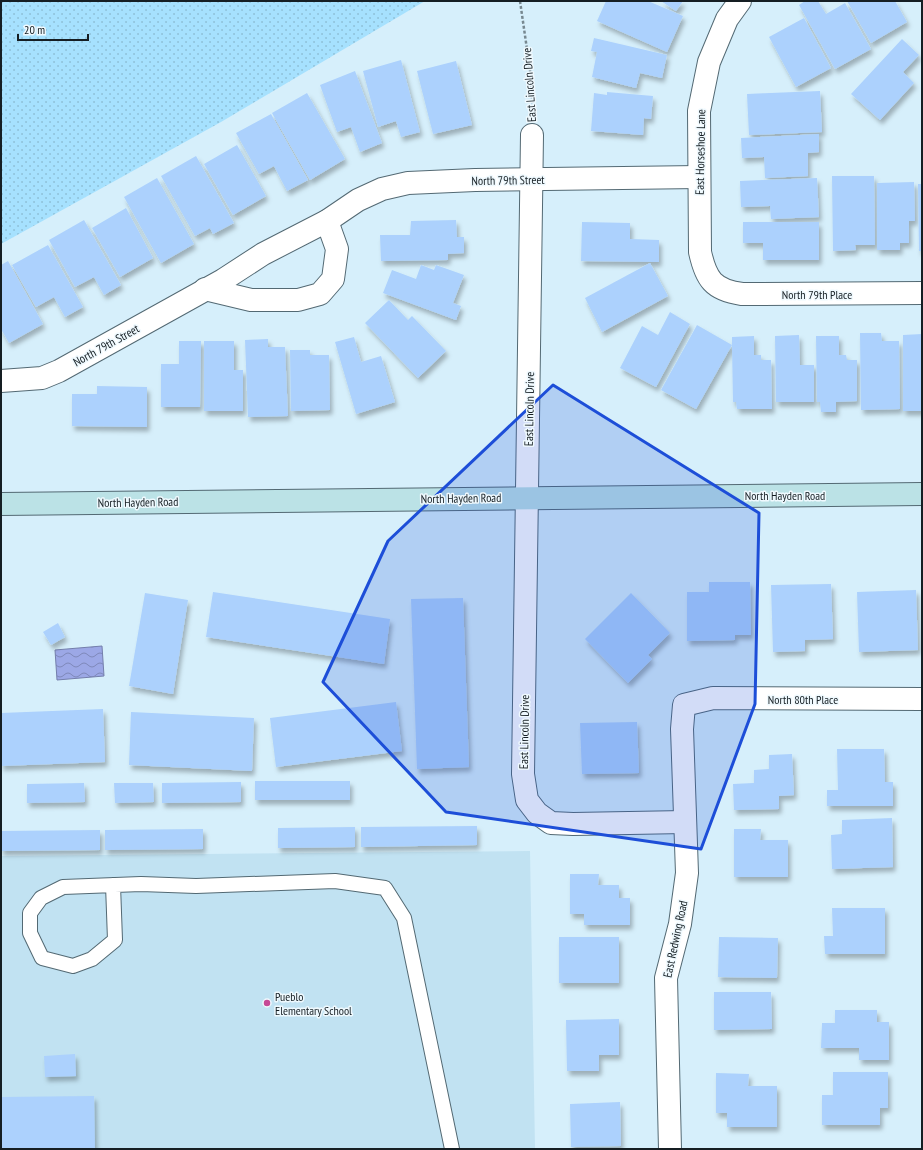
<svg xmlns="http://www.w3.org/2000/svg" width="923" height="1150" font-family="'PT Sans Narrow',sans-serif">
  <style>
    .built { fill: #c1e2f2 }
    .grass { fill: url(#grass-dots) }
    .water { fill: url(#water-waves); stroke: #747fac }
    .building { fill: #acd1fd; filter: url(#shadow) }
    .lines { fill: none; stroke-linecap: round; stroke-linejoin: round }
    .lane-casing { stroke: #536973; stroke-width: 16 }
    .street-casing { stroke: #536973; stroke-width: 24 }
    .secondary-casing { stroke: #536973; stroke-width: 24 }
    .path { stroke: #778890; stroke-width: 2.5; stroke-dasharray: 3 2; stroke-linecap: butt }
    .lane { stroke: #fff; stroke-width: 14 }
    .street { stroke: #fff; stroke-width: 22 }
    .secondary { stroke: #bbe2e6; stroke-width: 22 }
    .marked { fill: #1d4ed8; fill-opacity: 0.2; stroke: #1d4ed8; stroke-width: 3; stroke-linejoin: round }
    .poi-dot { fill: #c64896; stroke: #eff9fe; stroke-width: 1.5 }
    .labels { text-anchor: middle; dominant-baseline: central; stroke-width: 3; stroke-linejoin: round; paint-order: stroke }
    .street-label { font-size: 12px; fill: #151e23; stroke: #eff9fe }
    .poi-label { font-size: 12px; fill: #151e23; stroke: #eff9fe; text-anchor: start }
  </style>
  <defs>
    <pattern id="grass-dots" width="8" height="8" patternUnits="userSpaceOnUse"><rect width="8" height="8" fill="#a6e1fe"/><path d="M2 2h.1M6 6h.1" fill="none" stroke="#8ec1d9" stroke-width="1.8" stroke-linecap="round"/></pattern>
    <pattern id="water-waves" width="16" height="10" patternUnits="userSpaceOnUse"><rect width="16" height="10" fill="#9ca8e6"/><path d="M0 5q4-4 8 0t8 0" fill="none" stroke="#7e88ba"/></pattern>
    <filter id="shadow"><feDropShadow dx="2.5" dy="4.5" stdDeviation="2" flood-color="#0004"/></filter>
  </defs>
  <rect width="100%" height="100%" fill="#d6effb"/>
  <!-- built -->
  <path class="built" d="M530,851L535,1149H1V856Z"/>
  <!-- grass -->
  <path class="grass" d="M1,1H425L221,122L1,244Z"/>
  <!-- water -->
  <path class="water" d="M102,646L104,676L57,680L55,650Z"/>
  <!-- building -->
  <g class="building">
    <path d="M606,1H648L683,16L667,52L597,21Z"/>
    <path d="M661,1H683L676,11Z"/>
    <path d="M805,1H818L826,14L845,3L871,49L835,69L799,5Z"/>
    <path d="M847,1H895L907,22L871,43Z"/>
    <path d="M804,18L831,68L796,87L769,37Z"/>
    <path d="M594,38L667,55L662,78L640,73L636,88L592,77L597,52L591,51Z"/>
    <path d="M902,39L919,55L903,72L914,83L880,120L851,94Z"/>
    <path d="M401,60L420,132L401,137L396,121L378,127L363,71Z"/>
    <path d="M456,61L472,125L433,134L417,71Z"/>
    <path d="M355,71L382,143L360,152L351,127L337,132L320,85Z"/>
    <path d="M820,91L822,132L749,135L747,94Z"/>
    <path d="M607,92L653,96L651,119L644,118L643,135L591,131L594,93L607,95Z"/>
    <path d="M307,93L345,159L310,180L272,113Z"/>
    <path d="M271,114L308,180L287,191L274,166L259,174L236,133Z"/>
    <path d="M819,134V152L808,153V176L765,178L764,157L742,158L741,138Z"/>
    <path d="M237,145L266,196L233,215L204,164Z"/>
    <path d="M196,156L234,223L213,234L210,228L195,236L161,176Z"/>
    <path d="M832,176H874L875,245H855L856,250L833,251Z"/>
    <path d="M157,178L194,244L161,263L124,197Z"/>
    <path d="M817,178L819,217L771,219L770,206L741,207L740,181Z"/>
    <path d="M914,182L915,221H909V243H900V250H877V183Z"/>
    <path d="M918,184H922V251H919Z"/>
    <path d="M126,208L153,258L120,277L92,228Z"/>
    <path d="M84,220L121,285L104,295L94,277L75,287L49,240Z"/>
    <path d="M456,220L457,237H464V253L448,254V260L381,261L380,235H410L411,221Z"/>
    <path d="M582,222L630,223V239L659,240V262L581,261Z"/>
    <path d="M743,222H819V260H763V243H743Z"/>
    <path d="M48,245L83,307L65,317L54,297L36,307L12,265Z"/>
    <path d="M8,261L43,324L9,343L1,329V265Z"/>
    <path d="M650,263L668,296L602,332L585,298Z"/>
    <path d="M421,265L434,270L436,265L464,275L453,303L461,306L456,320L383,293L392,270L416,279Z"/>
    <path d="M389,300L408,320L412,316L446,351L418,378L365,323Z"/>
    <path d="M670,312L690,324L656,387L620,368L642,326L658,335Z"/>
    <path d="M697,325L732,345V337L754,336V355H761V360H771L772,409H737L736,402H733L732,345L696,409L661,390Z"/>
    <path d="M860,333H881L882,341H899L900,409L861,410Z"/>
    <path d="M922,334V411H903V335Z"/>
    <path d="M799,335L800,365H814V402H776L775,336Z"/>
    <path d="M816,336H839V355H846L847,360H857V401L836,402V412H821L820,402H817Z"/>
    <path d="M354,337L361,362L381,356L395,402L356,414L335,342Z"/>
    <path d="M268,339V347H285L288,416L248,417L245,340Z"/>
    <path d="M179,341H201L200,407H161V364H179Z"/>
    <path d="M204,341H234V370H243V411H204Z"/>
    <path d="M290,350H310V355H329L330,410L291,411Z"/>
    <path d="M97,386L147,387V427L72,426V394H97Z"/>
    <path d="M709,582H750L751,635H735V640L687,641V592H709Z"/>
    <path d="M831,584L833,639L805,640V651L773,652L771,585Z"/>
    <path d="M916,590L918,650L859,652L857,592Z"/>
    <path d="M213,592L390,619L384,664L206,637Z"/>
    <path d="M145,593L188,600L173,694L129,686Z"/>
    <path d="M631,593L670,633L648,655L652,659L628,683L585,639Z"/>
    <path d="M463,598L469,767L417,769L411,599Z"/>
    <path d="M58,623L65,637L51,645L43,632Z"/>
    <path d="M396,702L402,751L276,767L270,718Z"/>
    <path d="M103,709L105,762L1,766V713Z"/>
    <path d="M131,712L254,718L252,771L129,765Z"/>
    <path d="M637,722L639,773L582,774L580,723Z"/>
    <path d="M837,749H884L885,782H893V806H827V790H838Z"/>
    <path d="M792,754L794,795L779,796V809L734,810L733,784L754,783V770L769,769V755Z"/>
    <rect x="255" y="781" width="95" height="19"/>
    <path d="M241,782V802L162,803V783Z"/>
    <path d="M84,783L85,802L27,803V784Z"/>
    <path d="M114,783H153L154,802L115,803Z"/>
    <path d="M892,818L893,867L832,869L831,835L842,834V820Z"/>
    <path d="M477,826V845L361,847V827Z"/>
    <path d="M355,827V847L278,848V828Z"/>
    <path d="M203,829V849L105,850V830Z"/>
    <path d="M734,829H761L760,840H788V877H734Z"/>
    <path d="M100,830V850L1,851V831Z"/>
    <path d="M570,874H599L598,885H619V898H630V925H584V914H570Z"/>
    <path d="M832,908H885V954H825L824,936H833Z"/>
    <rect x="559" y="937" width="60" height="46"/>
    <path d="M719,937L778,938L777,978L718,977Z"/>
    <path d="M714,992H771L772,1029L714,1030Z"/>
    <path d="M835,1010H877V1022H889V1060H859V1048H821L822,1023H835Z"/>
    <path d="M619,1019V1055H599V1071H567L566,1020Z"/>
    <path d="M75,1054L76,1076L45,1077L44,1056Z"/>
    <path d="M833,1072H888V1108H880V1125H822V1095H833Z"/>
    <path d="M716,1073L749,1074L748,1086H777V1127H727V1113H716Z"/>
    <path d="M94,1096L95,1149H1V1097Z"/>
    <path d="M620,1102L621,1146L571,1147L570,1104Z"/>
  </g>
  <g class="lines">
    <!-- lane casing -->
    <g class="lane-casing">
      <path id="lane" d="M113,885L115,940L92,959L73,966L42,958L30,933V913L41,898L63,887L141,884L196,886L335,881L385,888L404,918L452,1149"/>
    </g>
    <!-- street casing -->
    <g class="street-casing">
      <g id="street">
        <path d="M740,1L727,19L709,62L699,111L700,252C706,279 713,290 742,294L922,293"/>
        <path d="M532,135L523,774L527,800L537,813L551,823L573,824L685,822"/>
        <path d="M205,289L251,300H298L320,294L333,279L337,249L327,221"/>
        <path d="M1,381L42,378L59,371L223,280L263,254L327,221L358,200L382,189L408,183L475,180L699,177"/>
        <path d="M670,1149L666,978L680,924L687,873L682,729L684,705L713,698L922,699"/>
      </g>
    </g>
    <!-- secondary casing -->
    <g class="secondary-casing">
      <path id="secondary" d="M1,504L922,494"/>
    </g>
    <!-- path -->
    <path class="path" d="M520,1L530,70L533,114"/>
    <!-- lane -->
    <use href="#lane" class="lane"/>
    <!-- street -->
    <use href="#street" class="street"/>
    <!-- secondary -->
    <use href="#secondary" class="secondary"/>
  </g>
  <!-- marked area -->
  <path class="marked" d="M553,385L759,513L755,704L701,849L446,812L323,682L388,541Z"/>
  <!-- markers -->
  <circle class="poi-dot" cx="267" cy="1003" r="4"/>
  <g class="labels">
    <!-- street labels -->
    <g class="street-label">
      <text transform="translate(529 85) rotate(-94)">East Lincoln Drive</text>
      <text transform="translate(700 152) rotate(-89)">East Horseshoe Lane</text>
      <text transform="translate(508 180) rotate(-1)">North 79th Street</text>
      <text x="817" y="294">North 79th Place</text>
      <text transform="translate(106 345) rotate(-29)">North 79th Street</text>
      <text transform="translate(529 409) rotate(-89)">East Lincoln Drive</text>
      <text x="785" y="495">North Hayden Road</text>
      <text transform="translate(461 498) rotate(-1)">North Hayden Road</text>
      <text transform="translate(138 502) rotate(-1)">North Hayden Road</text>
      <text x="803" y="699">North 80th Place</text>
      <text transform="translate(524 732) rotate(-89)">East Lincoln Drive</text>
      <text transform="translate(675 939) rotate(-78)">East Redwing Road</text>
    </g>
    <!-- poi labels -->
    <g class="poi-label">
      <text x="275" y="996">Pueblo<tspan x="275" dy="14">Elementary School</tspan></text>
    </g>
  </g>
  <!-- border -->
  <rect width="923" height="1150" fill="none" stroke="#151e23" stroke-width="4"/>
  <!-- scale -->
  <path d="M18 34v6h70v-6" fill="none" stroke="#151e23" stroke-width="2"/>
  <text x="24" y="34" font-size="12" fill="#151e23" stroke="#eff9fe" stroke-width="3" paint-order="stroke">20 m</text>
</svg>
